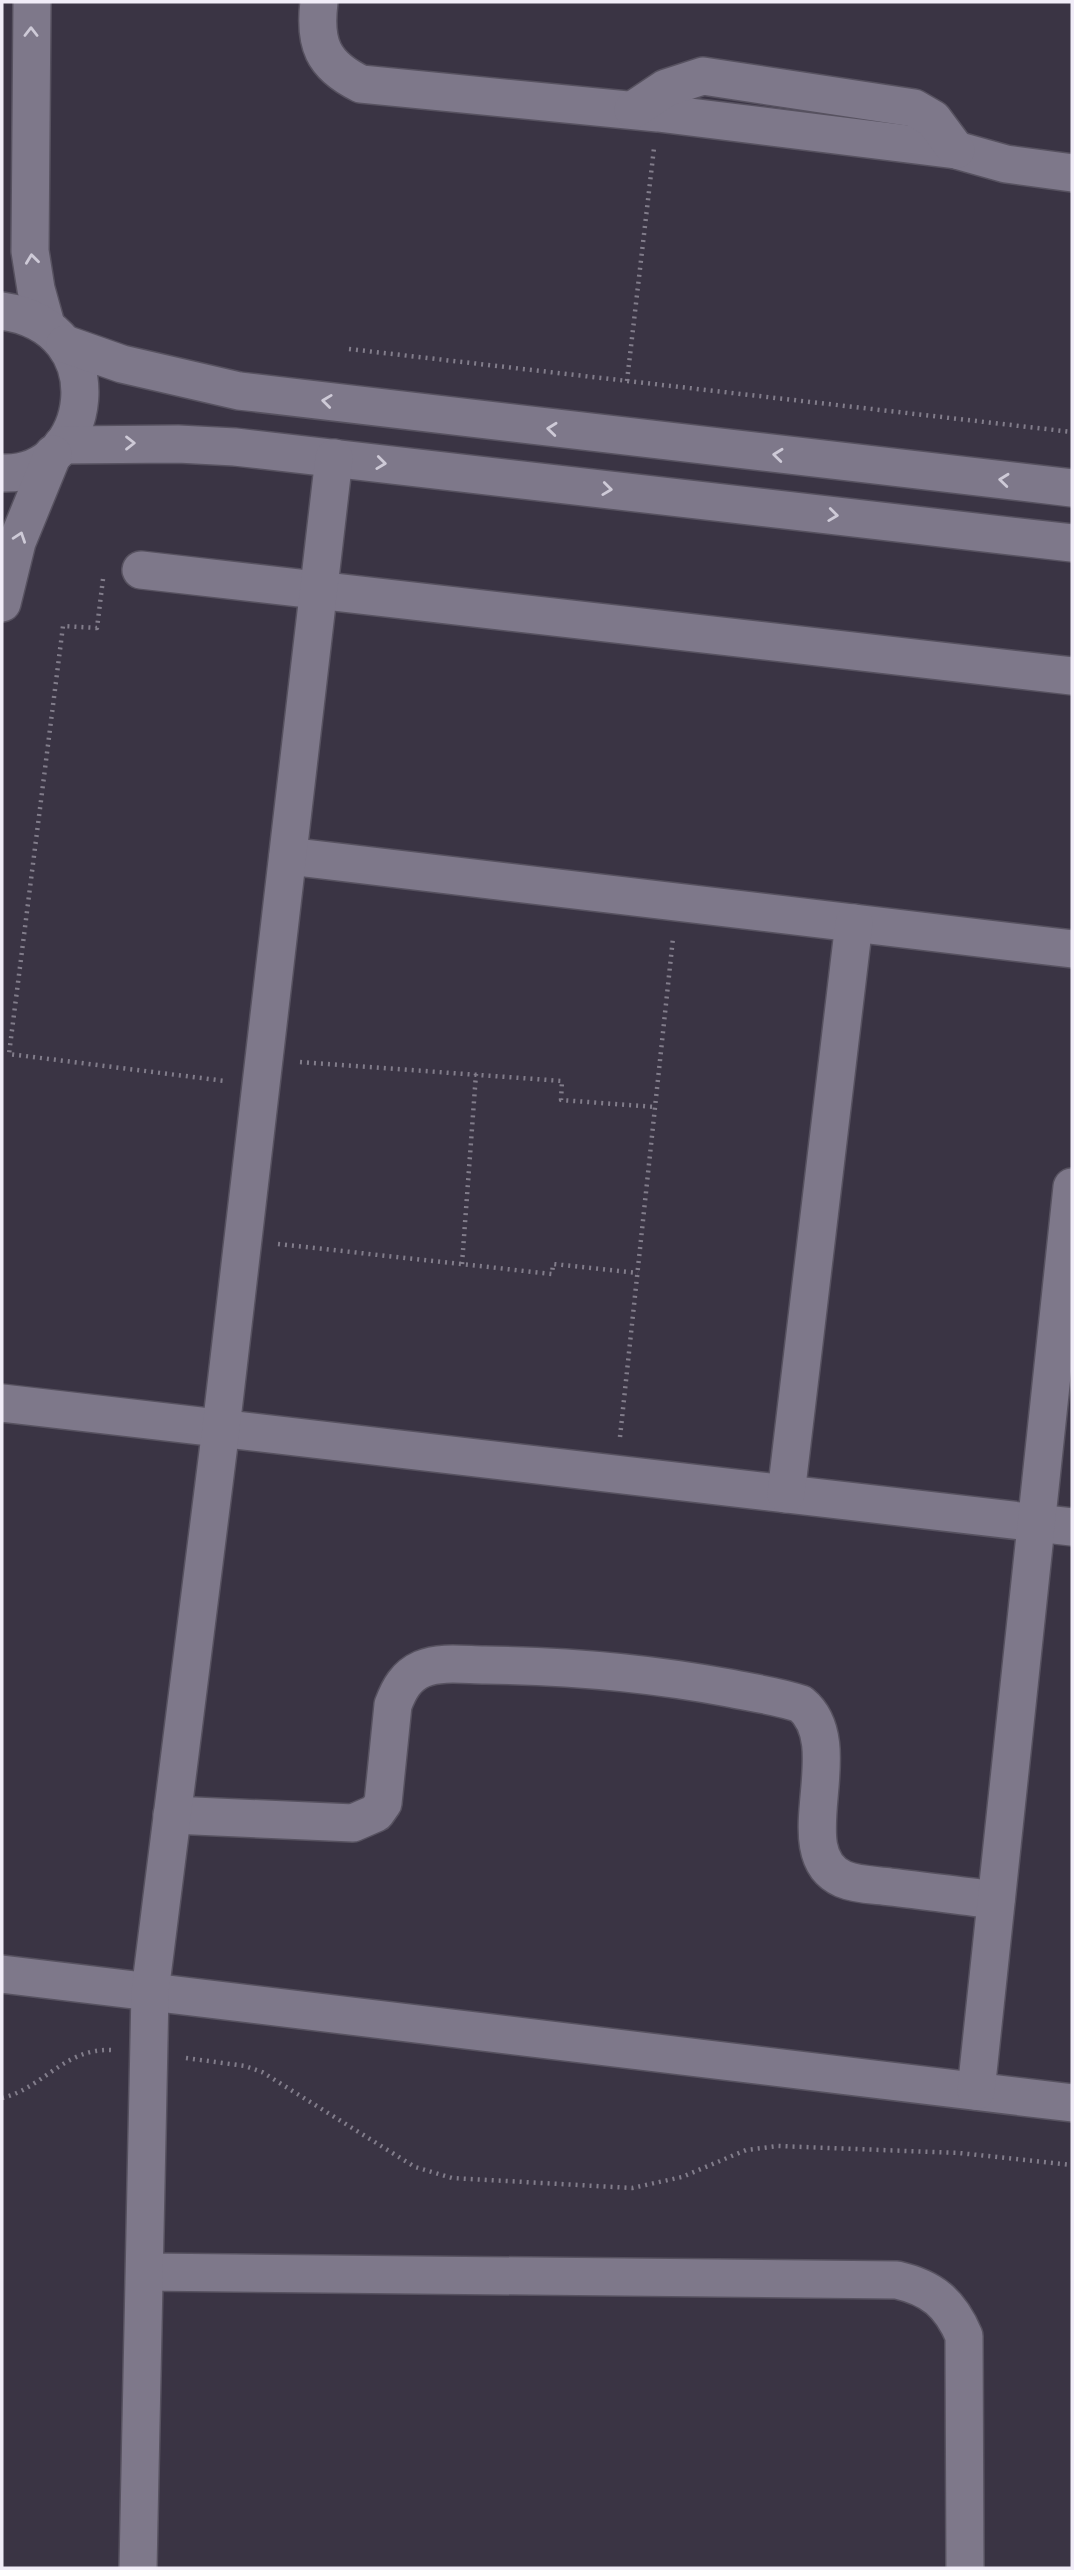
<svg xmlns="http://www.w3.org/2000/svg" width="1074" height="2570" font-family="Overpass,sans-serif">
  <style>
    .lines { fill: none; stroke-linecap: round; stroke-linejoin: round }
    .minor-casing { stroke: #575260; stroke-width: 40 }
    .path { stroke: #827d8b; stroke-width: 4.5; stroke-dasharray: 2 5; stroke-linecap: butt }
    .minor { stroke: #7e788a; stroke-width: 37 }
    .oneway { stroke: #cecad7 }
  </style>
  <rect width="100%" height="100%" fill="#3a3444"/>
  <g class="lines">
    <!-- minor casing -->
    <g class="minor-casing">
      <g id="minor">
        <path d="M32,2L30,251L36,289L46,325"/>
        <path d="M319,2C314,43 322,65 361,84L658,113L956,150L1006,164L1072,173"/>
        <path d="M633,110L666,88L703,76L914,108L933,119L956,150"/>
        <path d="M2,311C118,327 93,477 2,473"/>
        <path d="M65,344L122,364L239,391L1072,488"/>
        <path d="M62,445L178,444L235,447L1072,543"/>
        <path d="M141,570L1072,676"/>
        <path d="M2,603L17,542L53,454"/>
        <path d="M288,856L1072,949"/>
        <path d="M2,1403L1072,1527"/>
        <path d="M786,1494L854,923"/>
        <path d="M172,1815L353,1823L376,1813L383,1803L393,1705C399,1689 406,1676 422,1669C441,1661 466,1665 485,1665C567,1666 649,1673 729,1688C753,1693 778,1696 801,1704C852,1746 784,1853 843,1879C857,1885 875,1885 890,1887C926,1891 961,1896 996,1900"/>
        <path d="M2,1974L1072,2103"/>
        <path d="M976,2091L1072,1187"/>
        <path d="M145,2272L897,2280C932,2288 950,2303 964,2336L965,2568"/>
        <path d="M138,2568L150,1992L221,1428L334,458"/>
      </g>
    </g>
    <!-- path -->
    <g class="path">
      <path d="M349,349L1072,432"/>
      <path d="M627,381L654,148"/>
      <path d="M103,579L97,628L63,626L9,1054L225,1081"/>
      <path d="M300,1062L562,1081L561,1100L655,1107"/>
      <path d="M278,1244L552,1274L553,1264L638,1273"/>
      <path d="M462,1264L476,1074"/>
      <path d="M620,1437L673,938"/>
      <path d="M186,2058L245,2066L262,2072L415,2167L452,2178L632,2188L682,2177L746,2150L778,2146L959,2153L1072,2165"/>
      <path d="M2,2098C43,2088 65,2048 111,2050"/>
    </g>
    <!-- minor -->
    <use href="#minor" class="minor"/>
  </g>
  <!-- one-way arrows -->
  <defs><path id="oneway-chevron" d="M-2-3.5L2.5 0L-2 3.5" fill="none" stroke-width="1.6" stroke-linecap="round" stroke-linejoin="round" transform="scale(1.75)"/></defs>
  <g class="oneway">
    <use href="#oneway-chevron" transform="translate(31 32) rotate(-90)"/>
    <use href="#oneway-chevron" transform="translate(32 259) rotate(-97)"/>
    <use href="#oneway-chevron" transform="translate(327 401) rotate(-173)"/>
    <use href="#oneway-chevron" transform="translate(552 429) rotate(-174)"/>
    <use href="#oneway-chevron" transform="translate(130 443)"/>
    <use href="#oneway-chevron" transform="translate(778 455) rotate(-174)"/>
    <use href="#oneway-chevron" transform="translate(381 463) rotate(7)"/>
    <use href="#oneway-chevron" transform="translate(1004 480) rotate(-174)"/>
    <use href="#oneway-chevron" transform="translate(607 489) rotate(7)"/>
    <use href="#oneway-chevron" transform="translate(833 515) rotate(7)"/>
    <use href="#oneway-chevron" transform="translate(20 537) rotate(-71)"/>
  </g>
  <!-- border -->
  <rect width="1074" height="2570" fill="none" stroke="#f1edf8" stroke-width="7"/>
</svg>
